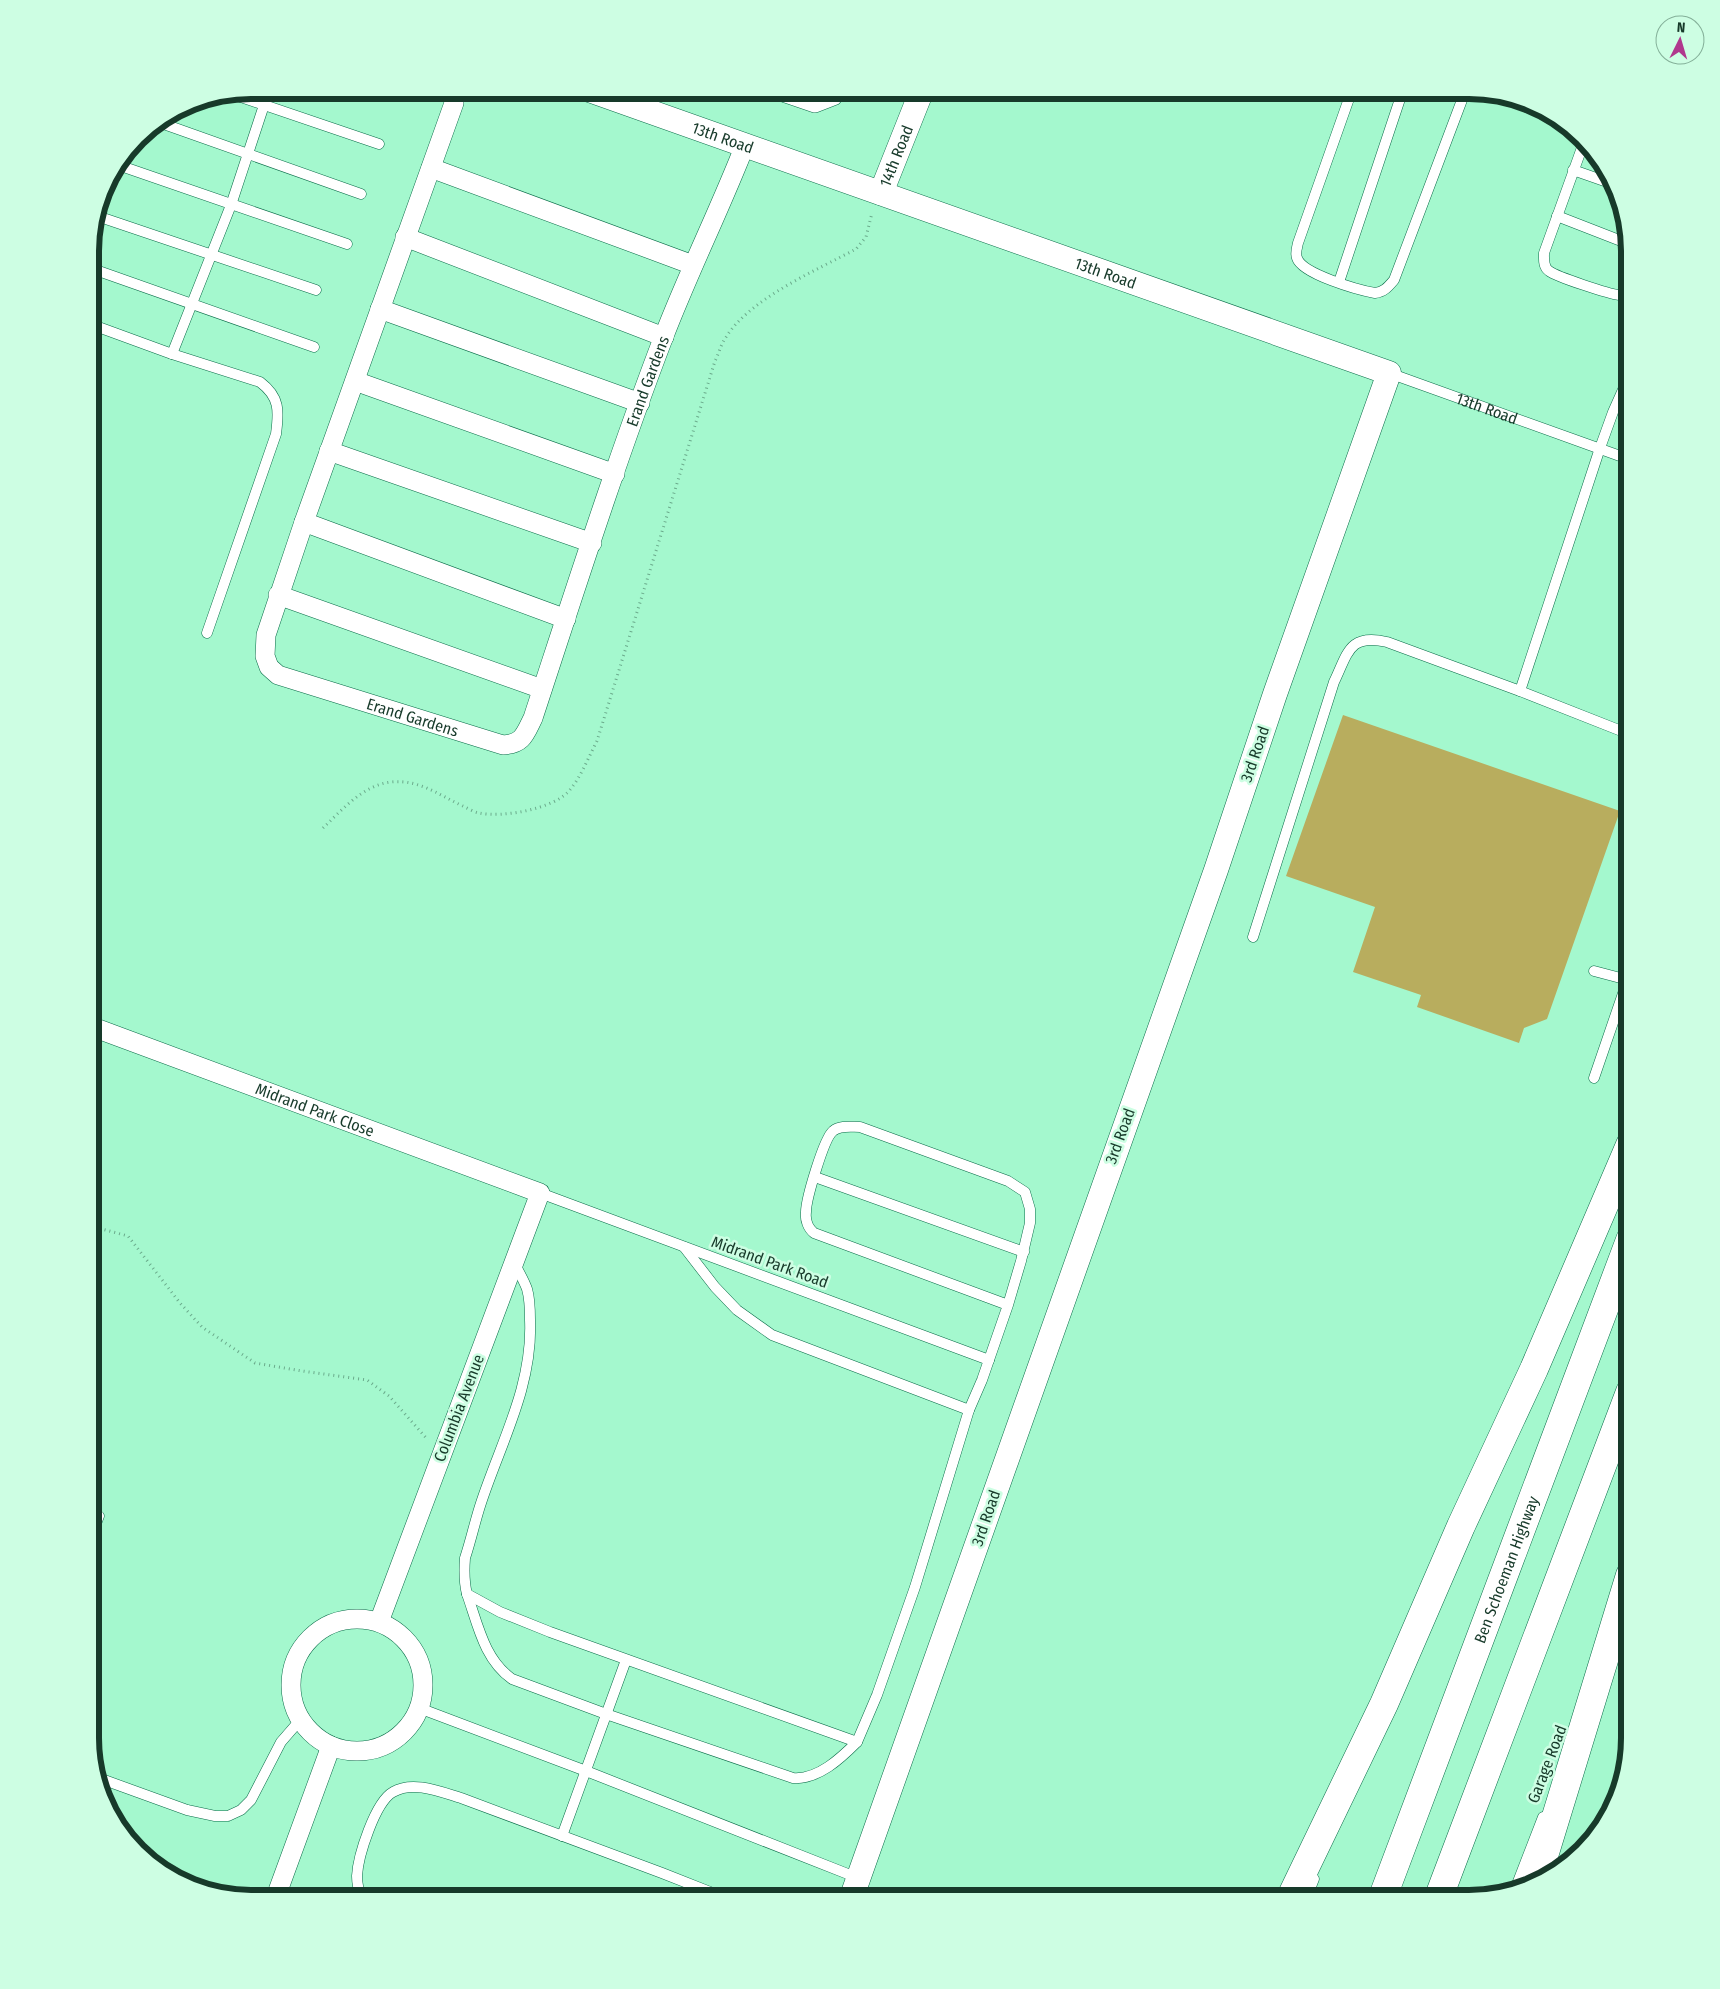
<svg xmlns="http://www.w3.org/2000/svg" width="1720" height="1989" font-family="'Fira Sans Condensed',sans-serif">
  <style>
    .building { fill: #b8ad5e }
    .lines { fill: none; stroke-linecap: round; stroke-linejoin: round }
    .service-casing { stroke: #096c48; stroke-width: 11 }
    .minor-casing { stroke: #096c48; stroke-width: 20 }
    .tertiary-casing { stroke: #096c48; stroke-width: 25 }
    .motorway-casing { stroke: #096c48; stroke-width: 29 }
    .path { stroke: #6bab8c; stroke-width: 3; stroke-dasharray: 1 4; stroke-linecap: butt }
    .service { stroke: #fff; stroke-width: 10 }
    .minor { stroke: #fff; stroke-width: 19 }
    .tertiary { stroke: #fff; stroke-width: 24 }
    .motorway { stroke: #fff; stroke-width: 28 }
    .labels { text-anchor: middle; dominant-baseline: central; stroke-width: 5; stroke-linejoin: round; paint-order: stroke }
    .street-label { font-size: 16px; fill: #173a2a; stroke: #cdfee3 }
    .rim { fill: none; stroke: #173a2a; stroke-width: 6 }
  </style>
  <rect width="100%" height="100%" fill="#a4f8ce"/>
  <!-- building -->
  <path class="building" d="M1343,715L1620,811L1547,1019L1524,1028L1519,1043L1417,1007L1421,995L1353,972L1375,907L1286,876Z"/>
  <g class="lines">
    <!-- service casing -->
    <g class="service-casing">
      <g id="service">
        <path d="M385,90L389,91"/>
        <path d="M1352,90L1298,243C1297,248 1295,253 1297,258C1302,274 1358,290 1375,293C1384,292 1388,287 1394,280L1465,92L1468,90"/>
        <path d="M232,94L379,144"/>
        <path d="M1542,109L1555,116"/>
        <path d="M158,122L361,194"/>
        <path d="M1584,142L1544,253C1544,259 1543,267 1549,271C1557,277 1609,294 1619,295C1623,295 1626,294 1630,292"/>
        <path d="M118,165L347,244"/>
        <path d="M1573,170L1613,184"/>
        <path d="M97,216L316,290"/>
        <path d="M1557,216L1629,244"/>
        <path d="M90,268L314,347"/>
        <path d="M1339,282L1403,90"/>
        <path d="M90,324L172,354L260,382C280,397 279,411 276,434L207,633"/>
        <path d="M172,354L231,205L269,90"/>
        <path id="s1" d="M1389,373L1620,456"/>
        <path d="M1520,691L1600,448L1613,412L1630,374"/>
        <path d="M1624,842L1630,835"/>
        <path d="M1253,937L1334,682C1348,653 1349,633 1387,642L1520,691L1624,732"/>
        <path d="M1594,971L1628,980"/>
        <path d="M1594,1078L1630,973"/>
        <path d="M815,1177L1024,1252"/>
        <path d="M540,1193L989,1360"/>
        <path d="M684,1247L715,1287L737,1310L772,1335L969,1410"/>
        <path d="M514,1262C518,1271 524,1280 527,1289C530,1299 530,1310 530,1320C533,1386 501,1442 481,1503C475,1521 471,1540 465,1558C464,1571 464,1582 467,1594C478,1625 484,1659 512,1679L606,1714L793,1778C818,1780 841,1758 857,1742"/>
        <path d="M90,1539L99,1516"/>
        <path d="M467,1594L500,1612L550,1632L857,1742L877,1695L915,1587L969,1410L982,1380L1008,1305L1021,1261L1030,1223V1209L1025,1192L1008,1181L860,1127C851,1127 840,1125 833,1131C824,1138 806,1199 806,1212C805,1220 808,1228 814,1233L1008,1305"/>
        <path d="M419,1708L586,1771L858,1878"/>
        <path d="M96,1777L187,1810L215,1816H228L241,1810L251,1800L281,1742L301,1719"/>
        <path d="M562,1836L626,1660"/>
        <path d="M1514,1892L1543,1817"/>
        <path d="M362,1899C359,1892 357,1884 357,1876C358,1856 375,1802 393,1792C413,1780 441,1792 461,1798L662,1873L728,1899"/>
        <path d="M1306,1899L1314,1879"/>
      </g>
    </g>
    <!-- minor casing -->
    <g class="minor-casing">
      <g id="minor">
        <path d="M777,90L815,103L833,96L835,90"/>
        <path id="s2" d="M454,103L304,522L266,635L265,656L269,667L278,675L503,745C523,744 525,734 533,718C575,590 616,461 664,336C689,271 720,209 745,145"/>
        <path d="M431,168L693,265"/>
        <path d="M405,237L664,337"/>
        <path d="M380,309L640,403"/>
        <path d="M355,381L615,474"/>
        <path d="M329,451L592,543"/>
        <path d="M304,522L566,619"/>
        <path d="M278,595L542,689"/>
        <path id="s3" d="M90,1026L540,1193L379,1622"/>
        <circle cx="357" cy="1685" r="66"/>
        <path d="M275,1899L331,1746"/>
      </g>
    </g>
    <!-- tertiary casing -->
    <g class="tertiary-casing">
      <g id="tertiary">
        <path id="s4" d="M589,90L1389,373L1275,694L1216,870L851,1899"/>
        <path id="s5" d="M881,193L922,90"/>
      </g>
    </g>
    <!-- motorway casing -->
    <g class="motorway-casing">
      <g id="motorway">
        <path d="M1536,1882L1630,1575"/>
        <path d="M1290,1899L1384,1704L1461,1526L1534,1369L1630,1145"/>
        <path id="s6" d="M1382,1899L1630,1240"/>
        <path d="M1438,1899L1630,1392"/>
      </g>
    </g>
    <!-- path -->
    <g class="path">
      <path d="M323,828C342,810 363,785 391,782C420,779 440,796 465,807C469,809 474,812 479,813C502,818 553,809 569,791C581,777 588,758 597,741L715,361C719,353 721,344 726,337C751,298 815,271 856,249L866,237L872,213"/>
      <path d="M90,1230L98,1228L128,1236L180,1303L202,1327L255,1363L302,1371L367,1380L389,1396L428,1440"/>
    </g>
    <!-- service -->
    <use href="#service" class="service"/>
    <!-- minor -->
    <use href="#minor" class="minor"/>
    <!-- tertiary -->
    <use href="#tertiary" class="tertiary"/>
    <!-- motorway -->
    <use href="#motorway" class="motorway"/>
  </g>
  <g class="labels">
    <!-- street labels -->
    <g class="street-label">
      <text stroke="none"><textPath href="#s4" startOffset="142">13th Road</textPath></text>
      <text stroke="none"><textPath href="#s5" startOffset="40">14th Road</textPath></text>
      <text stroke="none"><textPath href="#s4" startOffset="548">13th Road</textPath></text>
      <text stroke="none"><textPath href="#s2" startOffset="1244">Erand Gardens</textPath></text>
      <text stroke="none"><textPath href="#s1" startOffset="104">13th Road</textPath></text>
      <text stroke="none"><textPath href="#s2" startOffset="750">Erand Gardens</textPath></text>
      <text transform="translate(1255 754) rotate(-71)">3rd Road</text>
      <text stroke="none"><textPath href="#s3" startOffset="240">Midrand Park Close</textPath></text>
      <text transform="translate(1120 1136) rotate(-70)">3rd Road</text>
      <text transform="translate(770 1262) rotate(20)">Midrand Park Road</text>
      <text transform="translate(459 1408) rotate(-69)">Columbia Avenue</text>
      <text transform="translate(986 1518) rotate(-71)">3rd Road</text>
      <text stroke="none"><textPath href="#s6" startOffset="352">Ben Schoeman Highway</textPath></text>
      <text transform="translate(1547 1764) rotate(-69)">Garage Road</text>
    </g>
  </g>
  <!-- crop -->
  <path d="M0 0H1720V1989H0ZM251 99H1469A152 152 0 0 1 1621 251V1738A152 152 0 0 1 1469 1890H251A152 152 0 0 1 99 1738V251A152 152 0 0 1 251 99Z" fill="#cdfee3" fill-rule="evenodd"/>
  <path class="rim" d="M251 99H1469A152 152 0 0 1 1621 251V1738A152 152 0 0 1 1469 1890H251A152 152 0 0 1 99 1738V251A152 152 0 0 1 251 99Z"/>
  <!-- north arrow -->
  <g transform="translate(1680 40) rotate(5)"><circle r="24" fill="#cdfee3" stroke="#84b099"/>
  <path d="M0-4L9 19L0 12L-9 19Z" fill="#b0388d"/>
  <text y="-8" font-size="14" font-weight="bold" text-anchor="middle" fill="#173a2a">N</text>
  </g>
</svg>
